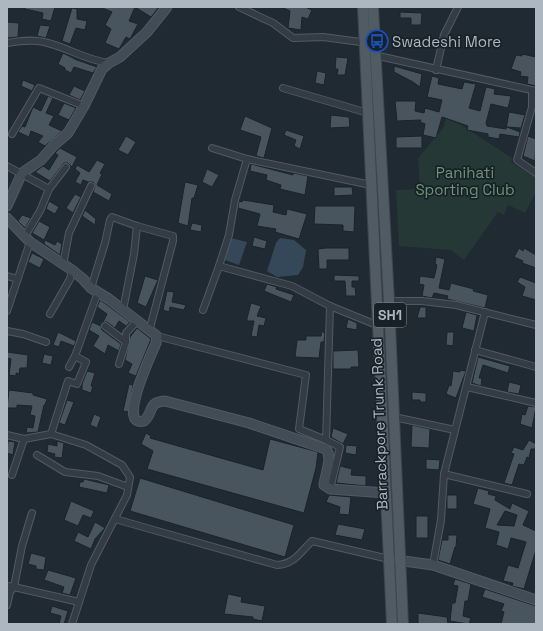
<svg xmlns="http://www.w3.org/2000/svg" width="543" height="631" font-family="'Space Grotesk',sans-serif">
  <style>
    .green { fill: #253836 }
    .water { fill: #354859 }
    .building { fill: #48555f; stroke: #1b232a; fill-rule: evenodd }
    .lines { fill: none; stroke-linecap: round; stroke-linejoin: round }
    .street-casing { stroke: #515a62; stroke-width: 8 }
    .secondary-casing { stroke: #515a62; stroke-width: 11 }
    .primary-casing { stroke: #3d454d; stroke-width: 12 }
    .street { stroke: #333c44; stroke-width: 6 }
    .secondary { stroke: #414c56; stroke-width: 9 }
    .primary { stroke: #515b64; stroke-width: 10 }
    .labels { text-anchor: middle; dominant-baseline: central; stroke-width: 3.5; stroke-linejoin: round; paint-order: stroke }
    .shield { fill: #192128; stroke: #818a93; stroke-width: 1 }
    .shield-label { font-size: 14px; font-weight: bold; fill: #adb7c1 }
    .poi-label { font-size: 15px; fill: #adb7c1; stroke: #192128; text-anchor: start }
    .park-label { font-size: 15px; fill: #6f9573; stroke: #192128 }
    .street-label { font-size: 15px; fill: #adb7c1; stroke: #192128 }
  </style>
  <rect width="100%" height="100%" fill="#202a33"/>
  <!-- green -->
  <path class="green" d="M446,118L461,125L512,158L511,162L536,178V192L525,213L508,205L504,215L498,212L464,260L451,250L399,246L396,190L420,189L418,158L444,127Z"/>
  <!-- water -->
  <g class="water">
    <path d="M227,237L247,242L239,265L222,259Z"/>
    <path d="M280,238L294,240L306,250L303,267L298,275L277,277L267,271L276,243Z"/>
  </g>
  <!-- building -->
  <g class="building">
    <path d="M25,7H55L51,21L42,19L43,13L25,9Z"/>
    <path d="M100,7H159L151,17L135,7L129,21L138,24L130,39L126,37L119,49L105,43L111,29L105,25L112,12Z"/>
    <path d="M281,7H305L312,10L308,19L302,17L301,30L288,28L290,11Z"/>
    <path d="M72,8L77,9V19L87,21L85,30L76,28L70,44L62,41Z"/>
    <path d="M400,12L422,13L421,25H411V18H400Z"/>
    <path d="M7,22L19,23L18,37L7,38Z"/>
    <path d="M40,25L50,26L46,38L37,36Z"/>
    <path d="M63,53L77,60L97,67L93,73L74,67L71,73L65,70V68L58,64Z"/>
    <path d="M522,54L536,57V86L527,84L528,77L520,76L521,72L511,69L516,55L522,56Z"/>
    <path d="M336,57L348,58L345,75H337L338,69H335Z"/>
    <path d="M394,66L422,74L420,87L413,82L394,72Z"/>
    <path d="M317,71L326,73L324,85L315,83Z"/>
    <path d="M432,76L439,78L438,84L462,89L464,82L476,84L469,108L480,111L486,87L495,89L494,94L511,96L508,108L491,104L486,123L487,126L506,129L509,112L525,115L521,128L507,127L520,132L519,137L500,134L499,139L488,137V134L467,130L468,126L442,117L436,138L423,135L425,124L420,122L421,120L397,121L395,101H416L415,111L424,113L425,108L439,112L442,100L427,97Z"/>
    <path d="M23,80L35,85L32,91L21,86Z"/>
    <path d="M74,86L85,91L80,100L69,95Z"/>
    <path d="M48,96L53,98L46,113L54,116L49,125L62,131L45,146L38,142L43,136L31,131L29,137L18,132L22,126L25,127L33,107L41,111Z"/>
    <path d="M64,103L76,108L69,120L58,115Z"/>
    <path d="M331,115L349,117L350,127L330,128Z"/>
    <path d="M245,116L272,128L264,158L256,156L261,137L240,130Z"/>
    <path d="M286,130L304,136L300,149L294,146L296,140L284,135Z"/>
    <path d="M126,136L136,142L128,155L118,150Z"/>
    <path d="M422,136V148H396V137Z"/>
    <path d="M528,136L536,139L535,161L523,156Z"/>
    <path d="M60,148L77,157L72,167L68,163H64L50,181L35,172L43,166L49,170L58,155L55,153Z"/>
    <path d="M97,160L105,164L100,173L102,174L97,185L112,194L109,201L93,192L95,186L93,182H88L83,180L81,185L75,182L80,173L75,169L77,165L89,172Z"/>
    <path d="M251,164L293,175V173L308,176L305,195L280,189L281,185L266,180L267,175L250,171Z"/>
    <path d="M207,169L219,175L212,187L202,182Z"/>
    <path d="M185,182L198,185L194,198H192L188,226L178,223Z"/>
    <path d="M334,187H352L353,195L334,196Z"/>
    <path d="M75,194L81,197L73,213L66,208Z"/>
    <path d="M243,200L274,205L273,212L286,215L287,209L307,214L299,239L275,232L276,229L257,226L260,214L238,208L239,201L242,202Z"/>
    <path d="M49,201L59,207L55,214L46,209Z"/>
    <path d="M315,206H355L354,232L343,231V225L314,224Z"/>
    <path d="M85,210L96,219L95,225L82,216Z"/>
    <path d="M22,215L31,218L25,228L18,221Z"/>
    <path d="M39,221L50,227L44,240L32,233Z"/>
    <path d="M192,223L202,225L201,232L190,230Z"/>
    <path d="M254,237L267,241L265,249L252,246Z"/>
    <path d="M45,240L55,245L57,241L62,244L60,255L44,244Z"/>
    <path d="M326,248H349V260H327V269H319L318,249Z"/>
    <path d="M519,248L523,251L524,248L536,255V268L522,263L523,261L514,257Z"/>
    <path d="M32,253L44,259L40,268L28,262Z"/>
    <path d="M436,257L445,259L439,288L449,290L451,283L474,289L473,291L488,295L485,308L447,299L448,296L434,293L432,298L422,296L424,285L419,284L420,276L434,278L437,265L435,264Z"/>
    <path d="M334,275L359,276V281H352V287H355L356,296H346L345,281H334Z"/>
    <path d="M145,276L158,280L146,307L137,303Z"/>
    <path d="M520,277L536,283V300L522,296L525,287L517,282Z"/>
    <path d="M267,284L277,287L276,289L294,295L291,302L264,291Z"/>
    <path d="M167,291L174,292L172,302L186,305L184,310L170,307L169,312L163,310Z"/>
    <path d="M100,300L106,304L130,322L126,326L119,321L115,328L107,322H103L107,314L97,307Z"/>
    <path d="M251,303L261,306L257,316L266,318L264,326L259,325L257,337L251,336L254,321H247V318Z"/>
    <path d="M420,307H426V318H417Z"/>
    <path d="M466,312L477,315L474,331L462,328Z"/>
    <path d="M348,319L357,323V330L346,328Z"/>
    <path d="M92,322L101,326L102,330L121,344L119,351L108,345L105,354L93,346L99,336L89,330Z"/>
    <path d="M137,328L151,339L136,376L128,373L132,364L125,360L130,337Z"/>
    <path d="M322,331L325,334L324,342H321L319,358L295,357L297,340H306V336H321Z"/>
    <path d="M58,332L76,341L74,346L61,341L59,347L53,345Z"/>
    <path d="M447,332H454L453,346L446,345Z"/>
    <path d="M358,350L359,367H351V369H333V351Z"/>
    <path d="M7,352L28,355L27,368H20L19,374L16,373V376L9,375L11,359L7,358Z"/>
    <path d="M44,354L53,356L51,365L42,363Z"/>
    <path d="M478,357L510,366L508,373L483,365L479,378H482L481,386L472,383Z"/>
    <path d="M460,370L466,371L456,398L446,394L449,385L451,386L453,371L460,372Z"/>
    <path d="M87,371L95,373L91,386H93L91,393L82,390V384Z"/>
    <path d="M509,382L521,385L519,394L507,392Z"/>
    <path d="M129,384L133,385L128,412L123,411Z"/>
    <path d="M9,390L33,393V395L47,399L45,405H44L38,432L26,433L27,427L33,428L35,416L30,415L32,406L17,405V408H7Z"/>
    <path d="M412,392L426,393V402H420V400H412Z"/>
    <path d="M67,400L74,402L65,425L59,423Z"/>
    <path d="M528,406L536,407L532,428L520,424L522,414L525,415Z"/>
    <path d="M94,414L101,417L97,428L90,425Z"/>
    <path d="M412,425L430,429L429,448L411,447Z"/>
    <path d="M333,428L348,434L343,444L331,437Z"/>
    <path d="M146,433L151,436L150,438L263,470L270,439L318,452L316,468L304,513L147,469L153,451L141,444Z"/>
    <path d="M529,440L536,444L535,449H531L529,458L527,457L524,465L519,464L512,485L504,483L514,454L511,453L514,447L523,450Z"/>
    <path d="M8,441L15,442L13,455L7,453Z"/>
    <path d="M57,441L64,443L62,458L54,457L55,454L47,452L48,444L57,446Z"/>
    <path d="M346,445L357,446L356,455L345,453Z"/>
    <path d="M426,459L440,460L439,470L426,469Z"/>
    <path d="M340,466L352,469L351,475L366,476V486L336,483Z"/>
    <path d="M140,478L294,525L285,557L130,511Z"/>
    <path d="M84,479L109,485L107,493L79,487L80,482H83Z"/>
    <path d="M478,488L489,491L488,494L496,496L495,500L510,509L512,503L529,511L523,525L536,531V550L524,589L512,586L513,583L503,581L508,565L518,568L526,542L511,538L508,549L496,545L499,532L485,528L490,509L473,504ZM505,511L517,515L514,526L497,525Z"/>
    <path d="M329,495L351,497L349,515L339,514L340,507L326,502Z"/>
    <rect x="447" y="495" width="10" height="14"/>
    <path d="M71,501L94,511L91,518L83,515L78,526L64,520Z"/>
    <rect x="416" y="516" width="12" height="22"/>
    <path d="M95,522L105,528L95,539L91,549L74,541L78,532L88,537Z"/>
    <path d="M338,524L365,529L362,540L335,535Z"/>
    <path d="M448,535H457L456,547H455L450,564L438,560L442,540H448Z"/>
    <path d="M31,553L46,557L44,570L36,569V566L28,564Z"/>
    <path d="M48,570L76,578L70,595L62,593L64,587L44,580Z"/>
    <path d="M455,579L471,584L468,601H465L463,616L471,618L469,624L450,621L452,603H455L458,586L453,585Z"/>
    <path d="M485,589L536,606V624H501L504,612L501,611L504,604L482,597Z"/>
    <path d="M228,594L242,597L241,602L265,606L262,621L253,619V617L224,614Z"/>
    <path d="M52,606L68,611L64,624H59L61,616L50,613Z"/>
    <path d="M418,613L447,617L448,624H418Z"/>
  </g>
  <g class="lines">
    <!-- street casing -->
    <g class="street-casing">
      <g id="street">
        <path d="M239,7L273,23L293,38L323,37L368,43"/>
        <path d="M7,43C19,41 32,39 44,42C67,47 85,60 109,63"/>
        <path d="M374,55L536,91"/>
        <path d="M436,70L444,35L458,7"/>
        <path d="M283,88L368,113"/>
        <path d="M532,91V107L517,160L536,173"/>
        <path d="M12,134L39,88L84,106"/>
        <path d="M212,148L247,159"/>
        <path d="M7,166L49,189"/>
        <path d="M371,185L247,159L235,200L229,235L219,266L292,286L330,306L379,326"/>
        <path d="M137,226L173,236V241L150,328"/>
        <path d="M25,236L40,211L49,189L66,167"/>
        <path d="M63,265L69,233L91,186"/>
        <path d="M7,276L17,279"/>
        <path d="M91,288L105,243L110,220L112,217L137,226L134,254L123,310"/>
        <path d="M389,301H422L456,305L536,325"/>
        <path d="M203,310L219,266"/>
        <path d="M7,311L30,242"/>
        <path d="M50,314L70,279L72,270"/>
        <path d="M105,326L126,342V333L137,321"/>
        <path d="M7,331L23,334L46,342"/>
        <path d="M157,336L306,375L299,429L326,440"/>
        <path d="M475,350L536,367"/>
        <path d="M119,364L126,342"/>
        <path d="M69,367L75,356"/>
        <path d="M467,387L536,403"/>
        <path d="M394,417L455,430"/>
        <path d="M51,434L68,381L77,384L86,362L75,356L98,292"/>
        <path d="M7,435L24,439L51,434L86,445L122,465L130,477L127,495L91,565L72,624"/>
        <path d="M37,455L65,472L98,476L128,487"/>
        <path d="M444,474L527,494"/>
        <path d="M12,475L24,439"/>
        <path d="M330,489L340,447L326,440L330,306"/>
        <path d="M115,519L277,565C295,564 300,552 312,541L389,559"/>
        <path d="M433,565L441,520L444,474L485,312"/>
        <path d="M7,586L14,587L22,546L32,513"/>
        <path d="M7,605L10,592L14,587L79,602"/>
      </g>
    </g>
    <!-- secondary casing -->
    <g class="secondary-casing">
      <g id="secondary">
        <path d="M7,206L22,173L41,160L54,145L68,133L84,106L102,69L109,63L120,57L147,32L167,7"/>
        <path d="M7,218L30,242L72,270L83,279L91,288L109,299L157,336L156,343C152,353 116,428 144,421C154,413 147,402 165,401L249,423L326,449C333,458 325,474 324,485L330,489L386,493"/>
        <path d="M389,559L433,565L536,600"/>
      </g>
    </g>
    <!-- primary casing -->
    <g class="primary-casing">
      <g id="primary">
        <path d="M363,7L392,624"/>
        <path d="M373,7L389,301L403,624"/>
      </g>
    </g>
    <!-- street -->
    <use href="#street" class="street"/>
    <!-- secondary -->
    <use href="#secondary" class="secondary"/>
    <!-- primary -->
    <use href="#primary" class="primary"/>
  </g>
  <!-- icons -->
  <defs>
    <g id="bus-ring" transform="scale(1.15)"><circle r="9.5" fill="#192128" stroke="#1a4fb4" stroke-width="1.5"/><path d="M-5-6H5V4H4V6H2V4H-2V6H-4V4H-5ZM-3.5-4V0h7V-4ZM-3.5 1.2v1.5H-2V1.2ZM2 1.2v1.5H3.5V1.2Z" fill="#1a4fb4"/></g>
  </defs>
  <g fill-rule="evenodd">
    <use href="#bus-ring" x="377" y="41"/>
  </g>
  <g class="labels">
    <!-- shield labels -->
    <rect class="shield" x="374" y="303" width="32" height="24" rx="3"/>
    <g class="shield-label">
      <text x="390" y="315">SH1</text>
    </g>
    <!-- poi labels -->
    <g class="poi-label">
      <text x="392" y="41">Swadeshi More</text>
    </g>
    <!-- park labels -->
    <g class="park-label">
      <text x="465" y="172">Panihati<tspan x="465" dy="17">Sporting Club</tspan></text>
    </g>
    <!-- street labels -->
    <g class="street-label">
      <text transform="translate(379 424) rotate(-92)">Barrackpore Trunk Road</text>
    </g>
  </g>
  <!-- border -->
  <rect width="543" height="631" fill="none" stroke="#adb7c1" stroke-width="16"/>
</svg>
